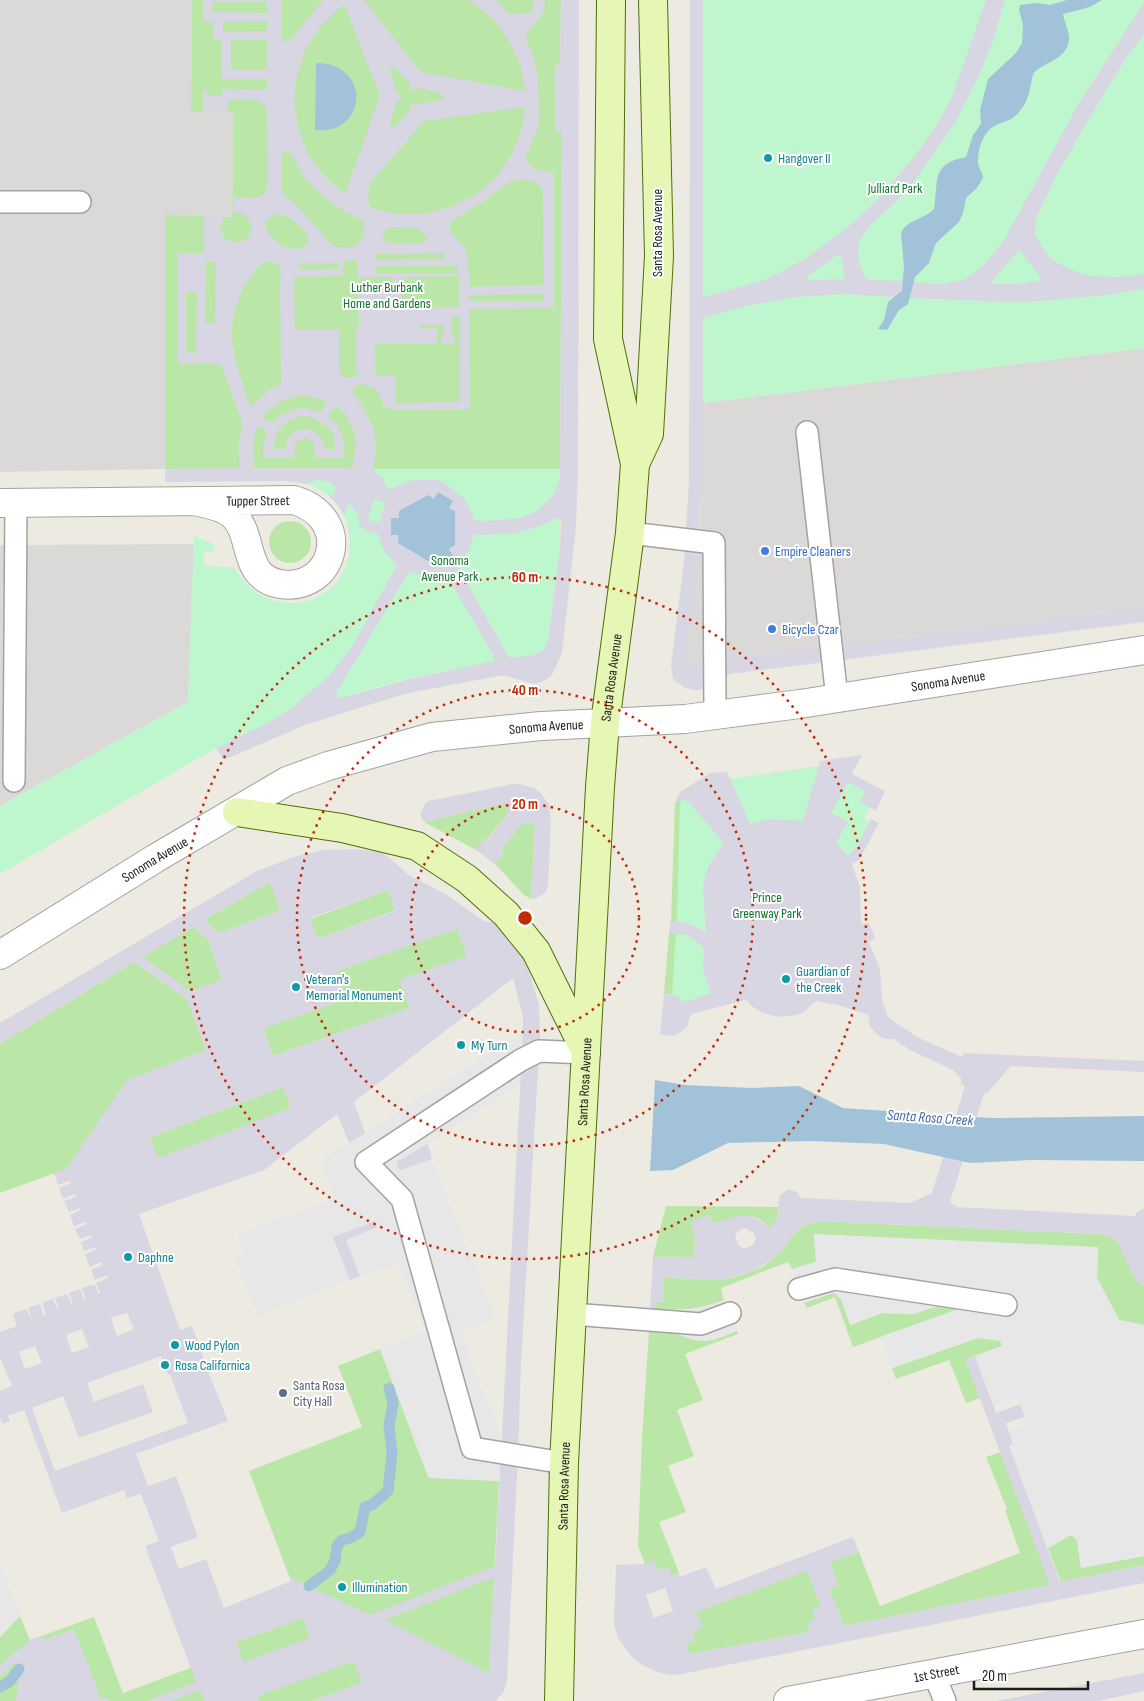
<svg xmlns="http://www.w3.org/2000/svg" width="1144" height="1701" font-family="'Sofia Sans Condensed',sans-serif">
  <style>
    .residential { fill: #dad9d8 }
    .grass { fill: #bae7a7 }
    .park { fill: #bef7ce }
    .parking { fill: #e7e7e7 }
    .plaza { fill: #d8d6e2; fill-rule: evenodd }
    .water { fill: #a2c2da }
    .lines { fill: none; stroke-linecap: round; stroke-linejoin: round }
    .stream { stroke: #a2c2da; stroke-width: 11 }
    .service-casing { stroke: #a2a2a2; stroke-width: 24 }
    .minor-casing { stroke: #a2a2a2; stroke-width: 30 }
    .tertiary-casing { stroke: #a2a2a2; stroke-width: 30 }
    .secondary-casing { stroke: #4e6e07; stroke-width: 30 }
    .service { stroke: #fff; stroke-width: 21 }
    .minor { stroke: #fff; stroke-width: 28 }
    .tertiary { stroke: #fff; stroke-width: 28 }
    .secondary { stroke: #e6f7b5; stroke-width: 28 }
    .ring { fill: none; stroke: #c22b05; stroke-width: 2.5; stroke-dasharray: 2.5 5 }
    .culture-dot { fill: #0f9aa8; stroke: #fff; stroke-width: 2 }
    .shop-dot { fill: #3f7fe0; stroke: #fff; stroke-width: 2 }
    .service-dot { fill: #5c6f8a; stroke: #fff; stroke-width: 2 }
    .labels { text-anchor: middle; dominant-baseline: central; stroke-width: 4; stroke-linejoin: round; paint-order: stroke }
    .culture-label { font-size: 14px; fill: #0d838f; stroke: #fff; text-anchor: start }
    .park-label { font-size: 14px; fill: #0e752b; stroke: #fff }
    .street-label { font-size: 14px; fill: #1b1b1b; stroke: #fff }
    .shop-label { font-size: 14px; fill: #366cbe; stroke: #fff; text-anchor: start }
    .service-label { font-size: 14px; fill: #4e5e75; stroke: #fff; text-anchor: start }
    .water-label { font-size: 15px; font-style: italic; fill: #4b67a8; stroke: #fff }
    .centre { fill: #c22b05; stroke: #fff; stroke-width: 2.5 }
    .ring-label { font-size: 15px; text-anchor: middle; font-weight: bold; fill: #c22b05; stroke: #fff; stroke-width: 4; stroke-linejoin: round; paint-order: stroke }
  </style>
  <rect width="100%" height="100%" fill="#edebe1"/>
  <!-- residential -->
  <g class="residential">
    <path d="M0,0H192L191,112H233L232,217L165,216V469L0,472Z"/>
    <path d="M1144,348V608L689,663L685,660L699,541L703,476V403Z"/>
    <path d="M194,544L188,702L0,806V545Z"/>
  </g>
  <!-- grass -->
  <g class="grass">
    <path d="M192,0H561L560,65H555V130H562L560,478L353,468L165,469V215L232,217L233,112H191Z"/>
    <circle cx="290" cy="542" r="21"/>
    <path d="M686,798L681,922L671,921L675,803Z"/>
    <path d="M506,803L508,813L487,840L485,838L476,850L424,822Z"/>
    <path d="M523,822L535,823L531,899L524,895L495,864L504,852L501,850Z"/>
    <path d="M270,882L281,910L219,933L204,920Z"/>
    <path d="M388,890L396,910L318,939L310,919Z"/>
    <path d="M193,927L208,939L222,980L191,992L142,957Z"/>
    <path d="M457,928L467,956L409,1008L273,1056L263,1028L346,999L337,971Z"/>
    <path d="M669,933L679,934L673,995L664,993Z"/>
    <path d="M134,962L187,999L206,1050L128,1080L66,1169L0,1193V1044Z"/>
    <path d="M283,1087L291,1108L158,1159L150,1137Z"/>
    <path d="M666,1206L779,1207L777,1218L771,1229C749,1206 740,1220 715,1223L711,1220L691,1221L695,1238L694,1258L653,1257Z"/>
    <path d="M820,1221L1100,1234C1105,1235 1111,1237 1115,1240C1130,1252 1126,1276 1144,1286V1325L1119,1320L1097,1278L1098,1248L831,1235H814L816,1262L792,1269L788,1262L721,1288L724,1300C697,1310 684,1310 655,1309V1302H664V1277C702,1280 743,1285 774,1258C794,1241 789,1226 820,1221Z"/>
    <path d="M833,1293C844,1296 847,1315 850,1325L882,1313L914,1314L934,1307L962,1308L853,1347L835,1297L807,1308L804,1303Z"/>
    <path d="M649,1331L670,1332L695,1340L705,1341L716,1339L737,1331L738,1334L685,1354L703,1400L677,1410L694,1456L668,1466L686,1512L659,1522L679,1573L672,1576L645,1564L638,1546L642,1438Z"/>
    <path d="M978,1338L999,1340L1002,1344V1346L966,1359L980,1398L966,1403L949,1360L896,1379L892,1368Z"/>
    <path d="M380,1349L428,1477L499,1481L489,1673L362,1683L313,1701H0V1637L20,1616L30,1640L94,1617L123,1693L190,1668L236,1642L303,1618L291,1581L249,1471L362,1427L338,1366Z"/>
    <path d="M1001,1452L1051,1585L844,1626L829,1588L838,1585L830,1562L859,1552L880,1606L1020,1553L1005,1510L1007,1509L986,1457Z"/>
    <path d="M1071,1535L1077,1540L1081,1568L1144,1556V1565L1061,1582L1048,1548Z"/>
    <path d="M807,1570L821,1606L810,1632L690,1654L686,1644L695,1640L692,1632L696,1612Z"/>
  </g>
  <!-- park -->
  <g class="park">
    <path d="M703,0H1144V348L703,403Z"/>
    <path d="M296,469H561L560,548L548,640L544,650L534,655C484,664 433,672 384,685C327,701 270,723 216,748L0,874V806L188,702L194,536L208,541L215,546L213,551L204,553V566L234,567C247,588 263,602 289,603C361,604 374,503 302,482Z"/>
    <path d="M830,764L846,776L877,793L864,819L872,826L849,861L816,996L751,994L701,1007L670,1028L677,915L680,803L688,793L713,778H738Z"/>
  </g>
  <!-- parking -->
  <g class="parking">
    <path d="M523,1032L520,1084L428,1144L398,1161L401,1170L432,1159L495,1318L462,1332V1336L501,1438L499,1481L429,1478L380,1349L425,1330L398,1263L360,1276L346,1240L377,1227L375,1221L334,1241L350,1280L257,1316L234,1258L245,1253L238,1234L335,1198L321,1160Z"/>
    <path d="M814,1234L1098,1247L1097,1278L1119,1320L1144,1325V1556L1081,1568L1077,1540L1074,1536H1068L1048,1548L1009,1446L1013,1444L1009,1431L1028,1424L1025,1417L1017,1397L994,1406L975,1356L1002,1346L1001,1341L978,1338L892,1368L880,1337L961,1308L934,1307L914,1314L882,1313L850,1325L841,1299L836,1294L833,1293L804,1303L792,1269L816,1262Z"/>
    <path d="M724,1300L737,1331L716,1339L705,1341L695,1340L670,1332L649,1331L650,1309L688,1310L705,1307Z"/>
    <path d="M0,1562L20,1616L0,1637Z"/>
  </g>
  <!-- plaza -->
  <g class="plaza">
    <path d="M203,0H281V37L284,43L291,39L323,0H364L421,72L525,91L522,70L511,44L495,21L469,0H497L507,12L512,14L530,13L534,8V0H545L544,12L525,36L534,58L538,78L539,115L537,132L526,155L527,161L534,169L542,171L554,172V308L469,309L470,409H391L383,405L379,394L373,387L360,384L355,387L352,391L362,406L373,427L376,448L373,468L375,473L383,478L386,487L391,489L408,481L418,480H437L445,483L464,498L472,513L474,520L487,521L521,518L537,511L549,500L554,494L560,478L562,131H555V65L560,64L561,0H579L578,469L576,527L562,653L552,675L546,680L536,684L529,683L507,676H498L404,694L305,725L224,760L216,748L268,723L289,710L329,676L352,647L397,565L383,550L378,534L365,531L359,524L358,515L351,504L345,508V516L336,503L328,495H332L336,490L333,484L327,481L315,480L306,484L288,481L165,482V469L240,468L238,447L242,425L241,419L222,367L216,364H178V253H204V216H224L220,229L222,234L227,240L236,243L248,238L252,229L250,221L244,214L233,212V197L256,198L261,196L265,193L268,183L267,113L265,105L257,100H233L228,102L227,112H203V90H207L208,96H222V89L267,90V79H222V40H214V21H203ZM213,1L267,2V13L212,12ZM344,4L380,96L345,194L324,176L308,154L298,128L294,101L297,74L306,48L322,25ZM223,21H267V31L223,32ZM231,40H267V70H231ZM391,67L396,68L411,85L410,88L412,92L418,88L440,93L444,96L443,99L418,105L416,103H412L410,107L411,109L396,126L392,128L390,122L397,101H400L402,97L397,93L390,70ZM525,107L523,125L513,152L498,175L477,194L451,207L424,214H396L369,207L368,192L371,180L374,179L424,121ZM287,151L292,155L305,179L325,198L339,208L364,221V233L357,245L350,248L337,247L332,245L297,206L284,195L281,189V157L283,153ZM524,179L535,182L540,186L543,192L544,285L470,287L467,254L463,246L450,232V224L458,217L484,201L509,182ZM276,214L284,215L293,220L307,233L308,242L303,248L292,249L282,246L270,235L266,228V221L270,217ZM390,227L418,228L427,237V239L422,243H388L385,241L383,235L385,230ZM445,253L444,259L375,260V254ZM357,260L358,277H393L394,289L358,290L359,329H356V371H361L357,376L348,378L342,376L339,370V330H295L294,277L343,276V261ZM266,261L276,263L281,269L280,284L281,384L268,391L250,407L235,359L232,342V326L234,311L243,288L259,265ZM206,262H216L215,324L205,323ZM299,263H339V269L300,270ZM458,266V273H375V266ZM459,276V307H402V277ZM186,292H197L196,353L186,352ZM544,294V301H469V295ZM460,316V402L396,403V376H376L375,344L437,343V329L420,328V325H444V336L442,337V343L455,344V337L452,336V317ZM296,396H307L327,401L321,412L304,408L295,409L279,416L272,423L262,418L276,404ZM335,405L345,414L355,434L356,445L352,468L254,469L253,446L255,433L258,426L267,431L263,447L264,458H294L296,442L305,437L313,442L316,458H344V446L341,434L338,426L328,416ZM306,416L314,418L329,428L334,436L335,449H325L323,442L319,435L312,430L303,429L294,432L288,438L285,449H274L275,437L283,424L296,417ZM374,499L386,503L379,522L368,520ZM434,499L449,508V549L453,555L438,564L434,557L398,543V535L391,518H399ZM557,518L560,519L561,522L560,548L548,640L544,650L534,655L511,658L508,656L457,565L469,551L474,535L514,534L540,526ZM409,572L422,575L445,572L493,655L494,661L409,679L341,698L338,697L336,693Z"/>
    <path d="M690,0H703V297L765,280L785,270L805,259L848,227L874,203L911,161L936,126L952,97L986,0H1005L993,41L981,71L956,122L907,191L868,228L859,242L858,257L861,268L865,277L871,280L904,281L902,291L900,294L895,297L843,294L796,297L745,306L703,318V476L696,572L685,660L690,663L1144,608V622L730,674L706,689L696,690L685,688L673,679L671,665L684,561L689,480ZM837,255H840L841,257L845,279L811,280L807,278L809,275Z"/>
    <path d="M1144,3V35L1126,58L1101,99L1057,174L1036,219L1035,235L1042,247L1051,259L1069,269L1089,276L1119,277L1144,274V289L1106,295L1031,302H1006L910,298L913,282L942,284L966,279L984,265L1003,242L1080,101ZM1020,251L1042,279L1038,281L1017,284H994L992,282L994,279L1016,253Z"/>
    <path d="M862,755L852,774L885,791L876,811L860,802L865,791L848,782L831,813L848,822L836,843L848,856L856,848L871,819L879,823L859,860L852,864L860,887L861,924L869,923L875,938L869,942L880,969L882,1000L888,1017L917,1037L962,1057L964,1053L1144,1061V1072L1011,1066L988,1092L984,1093L950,1202L957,1207L1135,1216L1137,1212L1144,1208V1286L1138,1283L1134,1277L1118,1243L1113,1238L1100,1234L820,1221L804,1225L797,1230L776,1257L750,1273L717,1280L664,1277V1303L655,1302V1309H650L653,1257L694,1258L695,1238L691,1221L709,1215L711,1220L716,1223L743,1215L750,1216L761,1221L771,1229L779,1212L778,1202L780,1195L788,1189L797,1192L801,1198L910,1203L932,1193L965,1086L961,1085V1078L953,1070L910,1050L894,1039H885L878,1035L870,1027L868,1015L842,1006L816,1001L805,1011L797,1015L776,1017L761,1012L753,1007L746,1000L691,1014L687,1027L679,1033L673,1036L660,1035L664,993L678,997L685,1002L711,993L703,969L704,950L701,945L687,935L669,933L670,926L671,921L681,922L689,924L706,932L703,889L706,873L712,860L724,844L686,799L675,803L680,792L710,773L727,772L750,824L770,819L803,821L820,761ZM745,1228L754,1233L756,1239L753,1245L744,1249L738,1245L735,1236L739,1230Z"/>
    <path d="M512,784H520L534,788L541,793L549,805L551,821L548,886L545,893L535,899H531L535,823H523L501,849L504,852L495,864L476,850L485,838L488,840L508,813L506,803L424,822L420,815L425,804L429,801Z"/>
    <path d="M353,849L378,851L386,855L410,876L444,893L484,921L495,923L505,928L518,945L528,968L539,1005L540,1035L521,1364L518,1455L507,1681L504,1691L496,1701H313L362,1683L354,1661L258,1696L259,1701H205L200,1690L170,1701H146L196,1682L145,1546L159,1541L141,1494L127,1498L124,1490L62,1513L24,1410L8,1416L10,1421L3,1424L0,1419V1391L12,1386L0,1358V1332L17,1326L13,1314L26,1309L32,1320L28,1308L40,1304L44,1316L46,1315L42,1303L53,1299L58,1310L59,1309L55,1298L67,1294L72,1305L73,1304L69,1293L80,1289L84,1300H86L82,1288L95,1284L98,1294L100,1293L96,1283L108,1278L107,1275L95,1280L91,1270L103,1265L101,1262L90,1267L85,1254L97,1249L96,1247L84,1251L81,1242L92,1238L91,1235L80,1239L75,1229L87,1224L86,1222L74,1226L70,1215L81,1210L80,1208L69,1212L64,1201L76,1197L75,1194L63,1199L59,1188L71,1183L69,1181L58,1185L54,1173L66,1169L127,1080L206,1050L187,999L134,962L0,1044V1023L257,871L297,856L324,850ZM270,882L280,910L219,933L204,920ZM388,890L395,911L318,939L310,918ZM193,927L208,939L222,979L191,992L143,957ZM457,929L467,956L346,998L337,971ZM513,978L523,1017V1032L495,1566L370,1615L289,1577L291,1581L224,1608L206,1559L179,1569L171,1547L198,1537L176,1476L148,1486L136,1454L228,1421L210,1376L192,1326L180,1330L139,1214L264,1170L337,1114L349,1143L365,1133L354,1102ZM399,980L409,1008L273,1056L264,1028ZM283,1087L291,1108L158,1158L150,1137ZM127,1313L134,1329L117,1336L111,1318ZM82,1329L89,1347L72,1353L66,1335ZM35,1346L42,1363L25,1369L19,1352ZM161,1356L168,1375L170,1374L188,1423L55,1471L32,1408L63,1396L79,1438L153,1412L143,1384L94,1402L87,1383ZM494,1577L489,1673L385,1620ZM303,1618L310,1638L243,1662L236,1642Z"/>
    <path d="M428,1144L432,1159L401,1170L399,1169L397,1164L398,1161Z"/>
    <path d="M375,1221L377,1227L346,1240L360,1276L350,1280L333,1237Z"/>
    <path d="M975,1356L996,1413L1020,1404L1025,1417L1006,1423L1013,1444L1009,1446L1060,1582L1144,1565V1583L682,1674L670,1675L657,1672L640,1664L630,1655L618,1638L614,1624L616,1565L645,1564L654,1560L658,1570L668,1567L672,1576L679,1573L680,1577L706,1567L716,1589L853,1537L859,1552L830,1563L839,1585L829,1588L844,1626L1050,1585L965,1359ZM807,1571L821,1606L812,1610L815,1619L807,1622L810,1632L690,1654L686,1644L695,1640L693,1631L703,1628L696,1612ZM665,1588L673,1611L654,1618L646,1595Z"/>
    <path d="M74,1629L101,1699L108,1697L109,1701H16L20,1665L14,1664L0,1676V1665L30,1640L41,1636L43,1640Z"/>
    <path d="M1144,1673V1691L1098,1701H996Z"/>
  </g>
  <!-- water -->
  <g class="water">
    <path d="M1067,0H1102L1090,7L1063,14C1064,22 1070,32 1069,40C1067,60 1043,62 1033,74C1030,90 1028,105 1015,116C1011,120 1003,122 998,124C984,130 979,145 978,159C977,166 982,171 983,178L977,188L966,198L963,213L959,222L936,243L929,263L915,277L908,304L899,310L887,330L878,329L884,320L888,302L902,291L904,266L901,234C905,220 925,219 934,209C939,180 930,164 966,157L973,135L981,124L980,110L988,79L1016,53L1022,43L1023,25L1019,10L1020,5L1037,3L1050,5Z"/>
    <path d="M318,63C373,65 366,136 315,130L316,64Z"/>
    <path d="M438,492L453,501L449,508L455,511V545L449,549L453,556L438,564L434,557L428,561L398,543V535H391V518H399V511L428,495L434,499Z"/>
    <path d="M655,1080L685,1085L752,1088L799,1086L843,1108L991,1118L1144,1116V1161L1031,1160L970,1163L884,1144L810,1141L728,1143L673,1170L650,1171Z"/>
  </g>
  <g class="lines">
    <!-- stream -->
    <g class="stream">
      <path d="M309,1586L330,1570L335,1561L337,1546L342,1540L350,1538L360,1532L365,1507L372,1505L388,1491L392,1453L389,1426L393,1403L389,1388"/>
      <path d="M0,1687L10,1681L19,1669"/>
    </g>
    <!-- service casing -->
    <g class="service-casing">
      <g id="service">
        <path d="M0,202H80"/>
        <path d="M807,432L837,698"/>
        <path d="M630,533L714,543L715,715"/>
        <path d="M14,781L16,503"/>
        <path d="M799,1289L835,1279L1006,1305"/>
        <path d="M572,1314L701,1324L730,1313"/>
        <path d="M564,1463L472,1448L402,1199L366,1162L521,1060L539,1051L586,1053"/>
        <path d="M934,1674L945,1701"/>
      </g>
    </g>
    <!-- minor casing -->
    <g class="minor-casing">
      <g id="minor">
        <path id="s1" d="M0,503L294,500C356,519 333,593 280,584C241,577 255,536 233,515C223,506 207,504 194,501"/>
        <path id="s2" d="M605,723L685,719L800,704L1144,650"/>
        <path id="s3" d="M788,1701L1144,1634"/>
      </g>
    </g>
    <!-- tertiary casing -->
    <g class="tertiary-casing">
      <g id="tertiary">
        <path id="s4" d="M0,955L156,858L287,781L328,766L432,737L541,726L605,723"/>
      </g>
    </g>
    <!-- secondary casing -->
    <g class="secondary-casing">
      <g id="secondary">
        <path d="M635,464L649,434L659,256L653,0"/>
        <path d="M237,812L342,828L417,846L467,879L506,914L536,951L586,1052"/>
        <path id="s5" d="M559,1701L564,1463L600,787L605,723L630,533L635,464L608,339L611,0"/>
      </g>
    </g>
    <!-- service -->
    <use href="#service" class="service"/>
    <!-- minor -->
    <use href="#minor" class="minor"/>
    <!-- tertiary -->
    <use href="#tertiary" class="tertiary"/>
    <!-- secondary -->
    <use href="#secondary" class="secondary"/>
  </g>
  <!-- distance rings -->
  <g class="ring">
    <circle cx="525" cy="918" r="114"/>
    <circle cx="525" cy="918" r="228"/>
    <circle cx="525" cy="918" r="341"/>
  </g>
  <!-- markers -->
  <g class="culture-dot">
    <circle cx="768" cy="158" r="5"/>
    <circle cx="786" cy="979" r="5"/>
    <circle cx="296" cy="987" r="5"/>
    <circle cx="461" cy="1045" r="5"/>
    <circle cx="128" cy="1257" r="5"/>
    <circle cx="175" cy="1345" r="5"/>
    <circle cx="165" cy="1365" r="5"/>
    <circle cx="342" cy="1587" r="5"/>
  </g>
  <g class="shop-dot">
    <circle cx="765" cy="551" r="5"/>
    <circle cx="772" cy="629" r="5"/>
  </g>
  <circle class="service-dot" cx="283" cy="1393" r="5"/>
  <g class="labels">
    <!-- culture labels -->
    <g class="culture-label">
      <text x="778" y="158">Hangover II</text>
      <text x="796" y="971">Guardian of<tspan x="796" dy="16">the Creek</tspan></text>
      <text x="306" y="979">Veteran's<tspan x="306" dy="16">Memorial Monument</tspan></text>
      <text x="471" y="1045">My Turn</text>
      <text x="138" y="1257">Daphne</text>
      <text x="185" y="1345">Wood Pylon</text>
      <text x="175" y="1365">Rosa Californica</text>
      <text x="352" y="1587">Illumination</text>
    </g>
    <!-- park labels -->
    <g class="park-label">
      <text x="895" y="188">Julliard Park</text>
      <text x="387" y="287">Luther Burbank<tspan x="387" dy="16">Home and Gardens</tspan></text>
      <text x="450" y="560">Sonoma<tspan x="450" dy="16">Avenue Park</tspan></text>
      <text x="767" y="897">Prince<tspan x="767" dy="16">Greenway Park</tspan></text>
    </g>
    <!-- street labels -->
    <g class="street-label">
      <text transform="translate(657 233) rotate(-90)">Santa Rosa Avenue</text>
      <text stroke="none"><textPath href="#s1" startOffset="258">Tupper Street</textPath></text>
      <text stroke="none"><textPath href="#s5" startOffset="1025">Santa Rosa Avenue</textPath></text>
      <text stroke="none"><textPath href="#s2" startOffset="346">Sonoma Avenue</textPath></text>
      <text stroke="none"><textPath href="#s4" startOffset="602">Sonoma Avenue</textPath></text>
      <text stroke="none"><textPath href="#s4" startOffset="182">Sonoma Avenue</textPath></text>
      <text stroke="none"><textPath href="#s5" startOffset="620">Santa Rosa Avenue</textPath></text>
      <text stroke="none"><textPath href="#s5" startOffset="215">Santa Rosa Avenue</textPath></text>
      <text stroke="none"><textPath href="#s3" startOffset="151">1st Street</textPath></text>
    </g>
    <!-- shop labels -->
    <g class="shop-label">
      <text x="775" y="551">Empire Cleaners</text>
      <text x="782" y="629">Bicycle Czar</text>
    </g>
    <!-- service labels -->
    <g class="service-label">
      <text x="293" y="1385">Santa Rosa<tspan x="293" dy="16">City Hall</tspan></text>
    </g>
    <!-- water labels -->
    <g class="water-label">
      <text transform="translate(930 1118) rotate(4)">Santa Rosa Creek</text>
    </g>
  </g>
  <circle cx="525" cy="918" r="8" class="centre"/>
  <g class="ring-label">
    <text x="525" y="582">60 m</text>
    <text x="525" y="695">40 m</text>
    <text x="525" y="809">20 m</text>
  </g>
  <!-- scale -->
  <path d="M974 1681v8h114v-8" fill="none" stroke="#1b1b1b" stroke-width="2.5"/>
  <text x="982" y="1681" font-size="15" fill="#1b1b1b" stroke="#ffffff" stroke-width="4" paint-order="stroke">20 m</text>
</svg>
